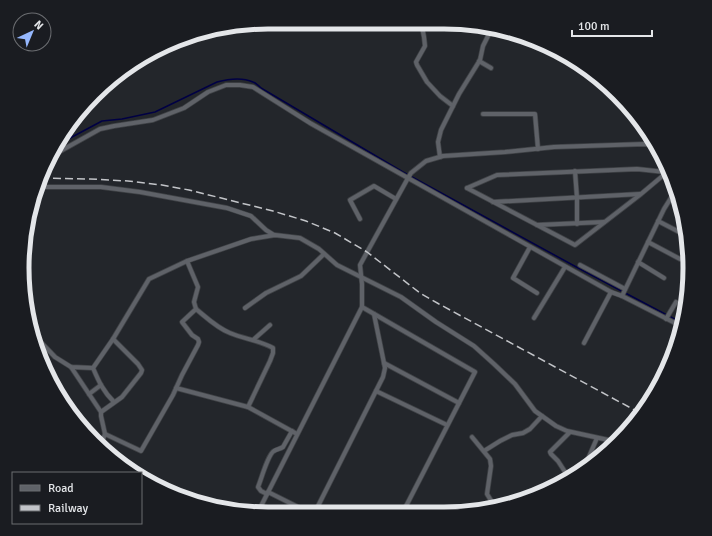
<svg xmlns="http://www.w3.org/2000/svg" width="712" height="536" font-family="Signika,sans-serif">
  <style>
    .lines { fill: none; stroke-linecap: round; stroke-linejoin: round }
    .stream { stroke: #004; stroke-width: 1.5 }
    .street-casing { stroke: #404347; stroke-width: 5.5 }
    .street { stroke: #5f6268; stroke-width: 4 }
    .rail { stroke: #c2c4c8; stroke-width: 1.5; stroke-dasharray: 8 4; stroke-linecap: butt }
    .rim { fill: none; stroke: #e4e6e9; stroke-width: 5 }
  </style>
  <rect width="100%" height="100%" fill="#23262b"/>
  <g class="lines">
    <!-- stream -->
    <path class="stream" d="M57,145L102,121L122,119L155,112L217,82C228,79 242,77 253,82C256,83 259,86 261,88L403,172L580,269L682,323"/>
    <!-- street casing -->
    <g class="street-casing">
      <g id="street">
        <path d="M421,22L424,37L425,46L416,62L417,65L427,82L440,96L453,106"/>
        <path d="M479,61L491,68"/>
        <path d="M483,114H535L538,149"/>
        <path d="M440,157L438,142L441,130L459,94L480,60L483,46L492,28"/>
        <path d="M48,158L100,129L114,126L153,120L184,108L208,92L226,85H240L253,87L310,123L611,292L622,296L681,326"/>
        <path d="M575,171L577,198V224"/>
        <path d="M38,187H101L140,192L227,208L251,216L266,230L274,235"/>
        <path d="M467,188L575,245L641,194L666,173"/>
        <path d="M467,188L497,175L637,169L665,172"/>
        <path d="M493,202L640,194"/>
        <path d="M360,219L350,200L374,186L396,199"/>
        <path d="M658,221L685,235"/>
        <path d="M537,225L604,222"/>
        <path d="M648,242L680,259"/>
        <path d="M530,247L513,278L537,293"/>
        <path d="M638,262L664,278"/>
        <path d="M580,265L625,289"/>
        <path d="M622,296L664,209L674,193"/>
        <path d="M362,307L475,372L403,512"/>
        <path d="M245,308L266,293L301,276L324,254"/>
        <path d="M196,309C207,318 217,328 230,333C244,339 259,340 273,348V353L270,361L248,407"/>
        <path d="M534,318L565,267"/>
        <path d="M666,319L676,302"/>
        <path d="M32,333L55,357L71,367L93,368L113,339L149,279L187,261L251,239L275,235L300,238L319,249L337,265L401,297L436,322L474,346L494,364L515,384L535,411L556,426L567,431L613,441"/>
        <path d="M253,340L270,325"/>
        <path d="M584,343L611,292"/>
        <path d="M384,363L459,403"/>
        <path d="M71,367L101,412V416L105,434L100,447"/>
        <path d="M93,368C99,382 103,391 114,402"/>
        <path d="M176,388L248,407L297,434"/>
        <path d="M376,391L447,425"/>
        <path d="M89,394L101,385"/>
        <path d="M101,412L122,397L141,373L142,370L138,364L113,339"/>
        <path d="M105,434L141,451L173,395L182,375L198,345L199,342L198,339L192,335L182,322L196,309L194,302L198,287L187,261"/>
        <path d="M472,437L490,459L491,466L487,494L495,507"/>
        <path d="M484,451L500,441L512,435L523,433L530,429L542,416"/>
        <path d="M578,474L588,459L597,438"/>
        <path d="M569,478L558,461L551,454L550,452L570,432"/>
        <path d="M268,492L308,512"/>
        <path d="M267,494L261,491L258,487C261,480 268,454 274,451C277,449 280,449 283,447L292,431"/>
        <path d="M406,506L415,512"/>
        <path d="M258,512L362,307V284L360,265L408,178L411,173L426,161L443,156L505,152L554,147L645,144L655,146"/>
        <path d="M315,512L383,377L385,368L374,314"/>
      </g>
    </g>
    <!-- street -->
    <use href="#street" class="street"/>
    <!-- rail -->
    <path class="rail" d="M41,178L90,179L128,181L162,185L189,190L273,211L306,221L335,233L367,252L420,293L439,304L640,413"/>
  </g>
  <!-- crop -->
  <path d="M0 0H712V536H0ZM268 29H444A239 239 0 0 1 683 268V268A239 239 0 0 1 444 507H268A239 239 0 0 1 29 268V268A239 239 0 0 1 268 29Z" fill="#1a1c21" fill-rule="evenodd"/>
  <path class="rim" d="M268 29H444A239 239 0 0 1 683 268V268A239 239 0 0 1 444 507H268A239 239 0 0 1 29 268V268A239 239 0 0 1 268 29Z"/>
  <!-- legend -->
  <rect x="12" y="472" width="130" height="52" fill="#1a1c21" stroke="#6b6d71"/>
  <rect x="20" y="485" width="20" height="6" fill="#5f6268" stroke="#6b6d71"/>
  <text x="48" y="492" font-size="12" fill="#e4e6e9">Road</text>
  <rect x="20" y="505" width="20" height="6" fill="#c2c4c8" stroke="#6b6d71"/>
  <text x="48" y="512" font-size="12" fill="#e4e6e9">Railway</text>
  <!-- north arrow -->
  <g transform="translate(32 32) rotate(44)"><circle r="19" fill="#1a1c21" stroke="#6b6d71"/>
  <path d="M0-3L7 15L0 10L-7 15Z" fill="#95b7fd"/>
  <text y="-6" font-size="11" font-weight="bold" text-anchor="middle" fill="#e4e6e9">N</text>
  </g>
  <!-- scale -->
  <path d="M572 30v6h80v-6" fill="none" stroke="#e4e6e9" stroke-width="2"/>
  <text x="578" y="30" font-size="12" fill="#e4e6e9" stroke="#1a1c21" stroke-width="3" paint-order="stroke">100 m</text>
</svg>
